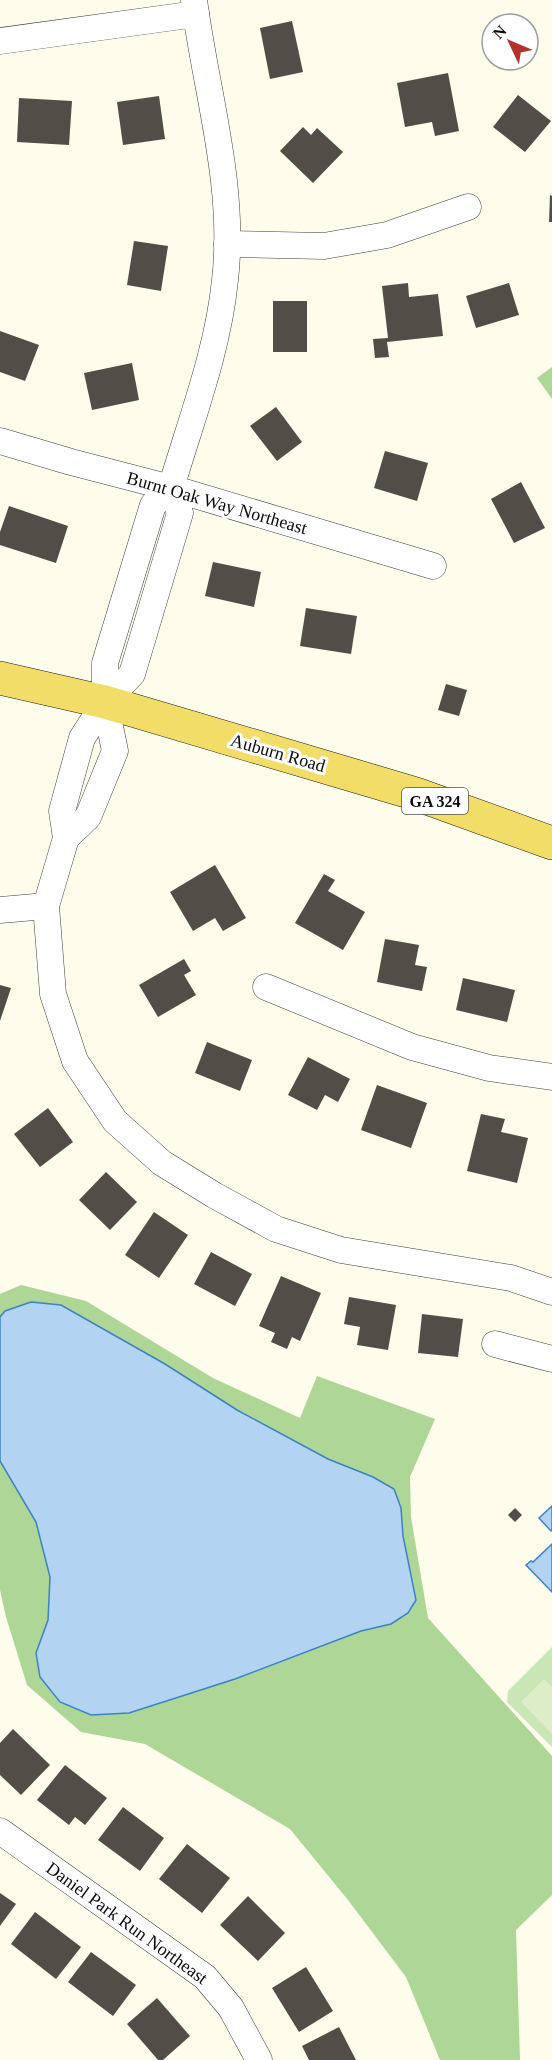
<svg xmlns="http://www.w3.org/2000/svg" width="552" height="2060" font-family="Georgia,serif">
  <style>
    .green { fill: #cae6b6 }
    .forest { fill: #add697 }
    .pitch { fill: #ddedc8 }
    .water { fill: #b2d4f2; stroke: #3d82c5; stroke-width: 1.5 }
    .building { fill: #534d48 }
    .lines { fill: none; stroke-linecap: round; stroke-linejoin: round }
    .minor-casing { stroke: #3e3e3e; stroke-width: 27 }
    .major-casing { stroke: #1c1c1c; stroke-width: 34 }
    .minor { stroke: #fff; stroke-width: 26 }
    .major { stroke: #f1dd67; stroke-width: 33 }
    .labels { text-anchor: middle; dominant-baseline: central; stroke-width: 6; stroke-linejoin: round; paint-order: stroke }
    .shield { fill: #fff; stroke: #545454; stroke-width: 1.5 }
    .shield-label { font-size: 16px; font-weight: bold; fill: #0b0b0b }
    .street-label { font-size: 18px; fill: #0b0b0b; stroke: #fff }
  </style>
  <rect width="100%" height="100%" fill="#fefcea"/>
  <!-- green -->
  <path class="green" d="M552,1647V1747L507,1702L508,1691Z"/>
  <!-- forest -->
  <g class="forest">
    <path d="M552,367V399L537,378Z"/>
    <path d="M21,1285L86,1301L213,1378L300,1418L317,1376L435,1419L410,1477L411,1517L428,1618L552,1756V1895L516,1930L520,2060H440L406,1977L348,1900L290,1829L145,1744L81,1732L27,1685L6,1617L0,1590V1294Z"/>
  </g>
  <!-- pitch -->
  <path class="pitch" d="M544,1679L552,1687V1734L521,1702Z"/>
  <!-- water -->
  <g class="water">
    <path d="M31,1302L61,1305L165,1364L237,1410L328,1459L373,1477L394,1489L401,1508L403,1536L416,1600L408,1613L391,1624L361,1631L235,1679L129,1713L91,1715L60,1702L40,1677L36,1653L48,1620L50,1577L36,1522L0,1461V1317L5,1311Z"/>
    <path d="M552,1506V1530L551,1531L539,1518Z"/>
    <path d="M552,1544V1592L526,1565L531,1561L533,1562Z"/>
  </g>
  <!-- building -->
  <g class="building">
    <path d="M292,21L303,72L270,79L260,28Z"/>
    <path d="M448,73L459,131L435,136L432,122L405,127L397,83Z"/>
    <path d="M518,95L551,121L525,152L493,127Z"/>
    <path d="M159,96L165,139L123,145L117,102Z"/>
    <path d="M19,98L72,101L69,145L17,142Z"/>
    <path d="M303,127L311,135L317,128L343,152L313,183L280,151Z"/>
    <path d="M550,195L552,196V222H549Z"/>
    <path d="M134,241L168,246L161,291L127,285Z"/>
    <path d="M408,283L409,297L438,294L443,336L387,342L389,357L375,358L373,339L388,338L382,286Z"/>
    <path d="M509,283L519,315L476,328L466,296Z"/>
    <rect x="273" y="301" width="34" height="51"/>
    <path d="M0,331L39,345L25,381L0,372Z"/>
    <path d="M132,363L139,400L92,410L84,373Z"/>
    <path d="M276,407L302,442L277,461L250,426Z"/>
    <path d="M385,451L428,463L417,501L374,488Z"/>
    <path d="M521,482L545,528L514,543L491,499Z"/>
    <path d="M9,506L68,526L56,563L0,545V532Z"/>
    <path d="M213,562L261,572L254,607L205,596Z"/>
    <path d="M306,608L357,616L351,654L300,646Z"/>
    <path d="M446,684L467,690L459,716L438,710Z"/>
    <path d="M215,865L246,918L223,931L215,918L193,931L170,892Z"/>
    <path d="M324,874L335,880L328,891L365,912L343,950L295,923Z"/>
    <path d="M385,939L419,945L415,965L427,967L422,991L377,982Z"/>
    <path d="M184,959L191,971L184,975L196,995L158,1017L139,985Z"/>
    <path d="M463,978L515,990L507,1022L456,1010Z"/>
    <path d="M0,985L11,988L0,1021Z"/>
    <path d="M207,1042L252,1060L240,1091L195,1073Z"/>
    <path d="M308,1057L350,1079L338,1102L325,1095L317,1110L288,1095Z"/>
    <path d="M377,1085L427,1103L411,1148L361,1130Z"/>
    <path d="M48,1108L73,1142L40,1167L14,1134Z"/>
    <path d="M481,1114L505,1119L501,1132L528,1138L517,1183L467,1171Z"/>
    <path d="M106,1172L137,1202L110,1230L79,1200Z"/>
    <path d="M154,1212L188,1235L159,1278L125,1255Z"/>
    <path d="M211,1252L252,1274L235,1306L194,1284Z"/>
    <path d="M281,1276L321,1293L300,1341L292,1337L287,1349L271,1342L275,1333L259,1326Z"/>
    <path d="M349,1297L396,1305L388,1350L357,1345L360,1327L344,1324Z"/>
    <path d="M422,1314L463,1319L458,1357L418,1353Z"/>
    <path d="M515,1508L522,1515L515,1522L508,1515Z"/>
    <path d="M13,1729L50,1765L21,1795L0,1775V1743Z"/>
    <path d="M65,1765L107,1798L85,1825L75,1817L69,1825L37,1800Z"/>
    <path d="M123,1807L164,1838L140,1871L98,1840Z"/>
    <path d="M187,1844L230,1878L202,1913L159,1879Z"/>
    <path d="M0,1893L16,1904L0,1926Z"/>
    <path d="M248,1896L285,1933L258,1961L220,1925Z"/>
    <path d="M35,1912L81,1947L56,1979L11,1944Z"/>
    <path d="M91,1952L136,1985L113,2016L68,1982Z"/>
    <path d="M306,1967L333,2011L299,2032L272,1988Z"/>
    <path d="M157,1998L190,2036L163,2060H158L127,2024Z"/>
    <path d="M339,2027L356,2060H309L302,2046Z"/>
  </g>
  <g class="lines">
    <!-- minor casing -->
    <g class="minor-casing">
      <g id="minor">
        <path d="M0,41L196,14"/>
        <path d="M227,244L324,246L387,235L468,207"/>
        <path d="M0,441L71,462L171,488L433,566"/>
        <path d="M171,488L180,513L132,674L105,702L82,738L62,811L66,838L46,906L53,994L75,1061L115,1121L162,1163L214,1195L276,1229L341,1250L511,1278L552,1292"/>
        <path d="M66,838L88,817L115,751L105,702V663L153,505L171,488C191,420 218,351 225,280C236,186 206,92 194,0"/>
        <path d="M0,910L46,906"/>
        <path d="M266,987L412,1047L489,1068L552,1077"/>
        <path d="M495,1344L552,1359"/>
        <path d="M0,1831L205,1977L231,2008L259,2060"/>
      </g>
    </g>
    <!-- major casing -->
    <g class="major-casing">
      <path id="major" d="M0,678L105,702L416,794L552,843"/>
    </g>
    <!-- minor -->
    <use href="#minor" class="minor"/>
    <!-- major -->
    <use href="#major" class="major"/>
  </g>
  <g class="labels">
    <!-- shield labels -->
    <rect class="shield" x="402" y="788" width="66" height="26" rx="4.5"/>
    <g class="shield-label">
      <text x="435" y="801">GA 324</text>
    </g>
    <!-- street labels -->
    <g class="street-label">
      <text transform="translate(217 503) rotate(16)">Burnt Oak Way Northeast</text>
      <text transform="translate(278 753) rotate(16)">Auburn Road</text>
      <text transform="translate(127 1923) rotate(36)">Daniel Park Run Northeast</text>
    </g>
  </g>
  <!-- north arrow -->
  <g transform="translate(510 42) rotate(314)"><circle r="28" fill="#ffffff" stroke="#9d9d9d" stroke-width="1.5"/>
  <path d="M0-4.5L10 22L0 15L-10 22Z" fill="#b3322b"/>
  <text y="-9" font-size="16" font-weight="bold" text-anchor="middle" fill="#0b0b0b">N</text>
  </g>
</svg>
